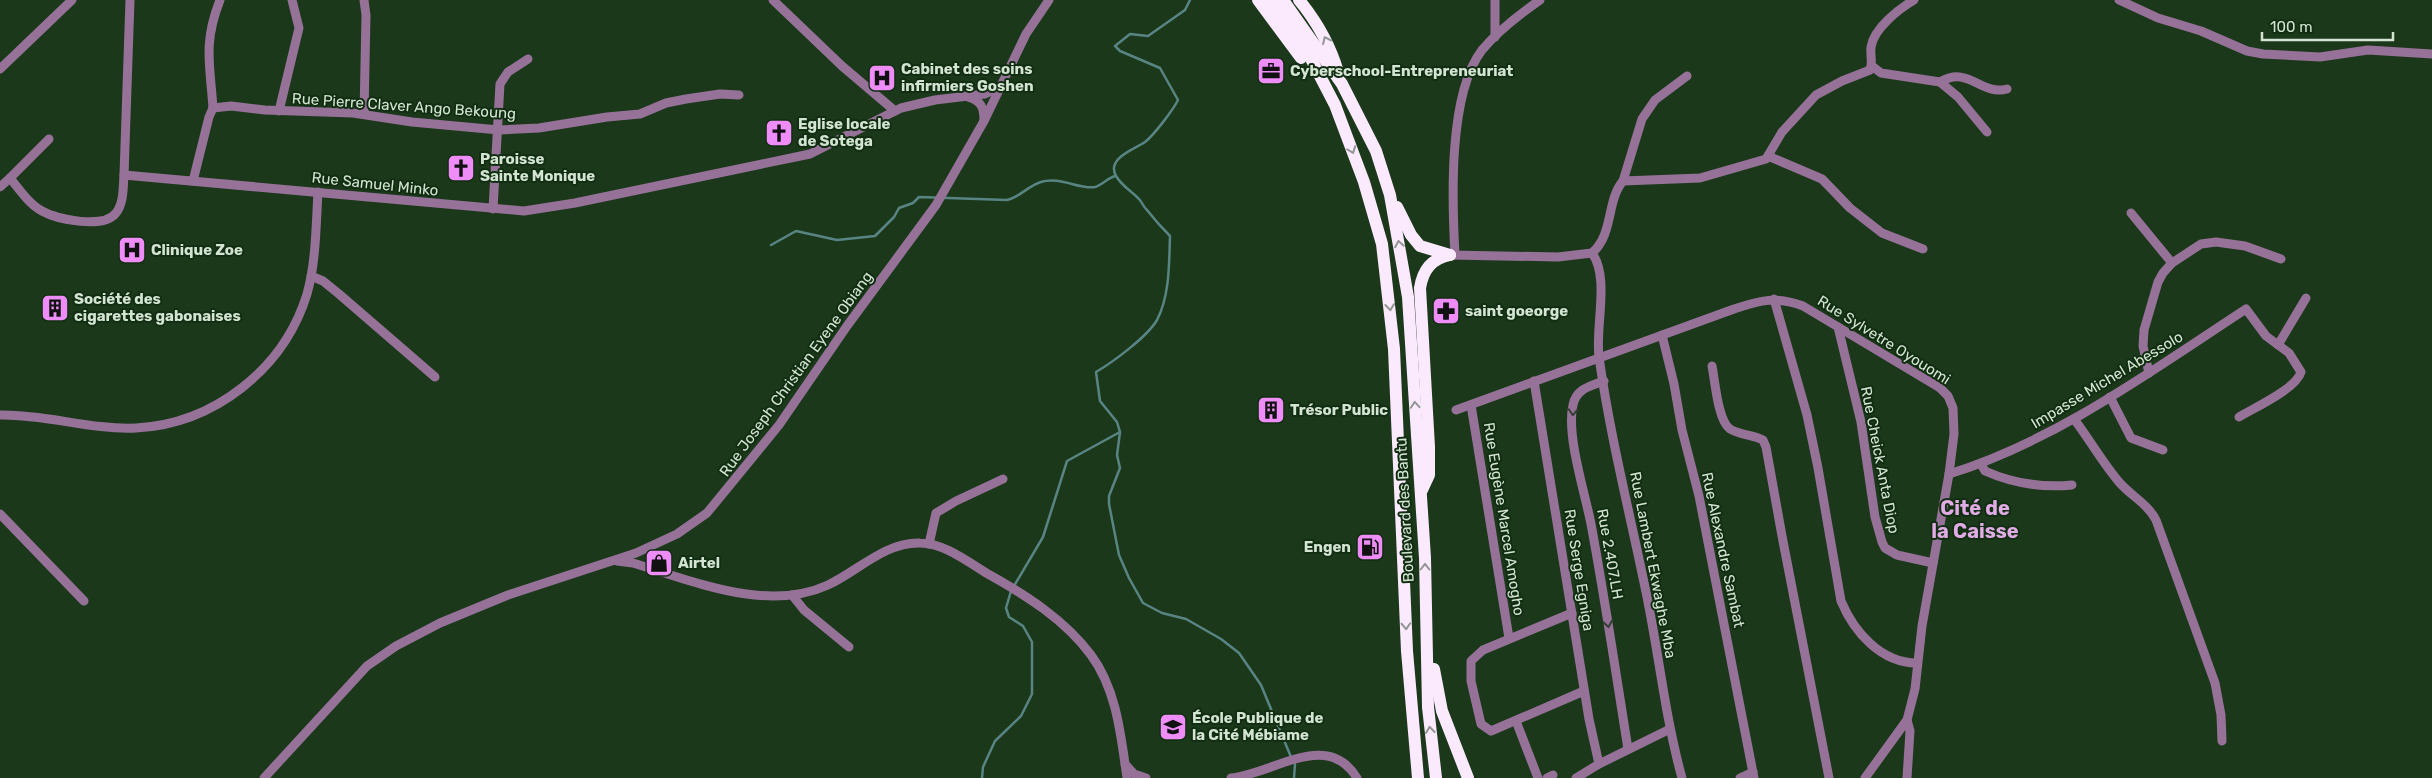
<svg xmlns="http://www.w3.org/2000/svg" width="2432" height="778" font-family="Rubik,sans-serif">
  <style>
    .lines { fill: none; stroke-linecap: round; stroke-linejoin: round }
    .stream { stroke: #588583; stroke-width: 2.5 }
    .minor { stroke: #967299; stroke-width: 9 }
    .highway { stroke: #fbeafd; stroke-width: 12 }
    .oneway { stroke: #929593 }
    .oneway2 { stroke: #333f34 }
    .labels { text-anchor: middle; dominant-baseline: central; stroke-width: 4; stroke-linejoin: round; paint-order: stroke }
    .poi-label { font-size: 15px; font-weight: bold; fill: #d3e4d2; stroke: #122e12; text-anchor: start }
    .street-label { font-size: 15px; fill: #d3e4d2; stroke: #122e12 }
    .district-label { font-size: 20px; font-weight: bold; fill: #e1abe6; stroke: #122e12 }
  </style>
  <rect width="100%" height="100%" fill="#1c381b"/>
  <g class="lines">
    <!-- stream -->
    <g class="stream">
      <path d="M771,245L796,231L837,240L875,236L894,217L899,208L913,203L919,197L1007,200C1020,197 1028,186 1041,182C1060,176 1080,190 1095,187C1102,185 1108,178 1115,176"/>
      <path d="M1120,432L1117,455L1120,468L1109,496V504L1119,555L1129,578L1143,603L1162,613L1186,619L1221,639L1239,653L1261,685L1291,757"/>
      <path d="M1014,586L1043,537L1067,461L1120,432L1117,422L1100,401L1096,372C1113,362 1147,337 1157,320C1170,295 1169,263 1170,236C1162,228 1154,219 1147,210C1143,207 1142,201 1138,198C1130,190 1122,186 1116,176C1106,158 1135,149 1145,142C1154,135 1173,110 1178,100L1160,68L1120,51L1115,46L1130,34L1148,36L1185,10L1190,0"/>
      <path d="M982,778L983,767L995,741L1021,716L1032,694V642L1023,626L1009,617L1006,608L1011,591"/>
      <path d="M1294,778L1295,764"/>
    </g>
    <!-- minor -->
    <g class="minor">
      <path d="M773,0L842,66L895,111"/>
      <path d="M1495,0V37"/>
      <path d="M2119,0L2158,18L2201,31L2247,51L2263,54L2320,57L2368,50L2432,54"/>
      <path d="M1872,66L1881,73L1940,82C1969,65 1980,96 2007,89"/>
      <path d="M0,69L72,0"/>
      <path d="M1940,82L1958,97L1987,132"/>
      <path d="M968,97C981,101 984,107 984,120"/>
      <path d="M213,108L231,106L265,110L353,113L412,122L499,130L539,128L607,117L640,114L666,103L686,99L720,94L739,95"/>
      <path d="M213,108C210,64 203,43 220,0"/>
      <path d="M279,111L299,28L292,0"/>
      <path d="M364,114L366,15L364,0"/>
      <path d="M1768,156L1822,179L1850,208L1882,233L1923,249"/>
      <path d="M124,175L130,0"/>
      <path d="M10,178L49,139"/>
      <path d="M193,181L209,117L213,108"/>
      <path d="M1623,181L1642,119L1655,100L1687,76"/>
      <path d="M0,187L10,178C19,189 29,204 42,211C58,220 104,229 116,213C124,203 123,187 124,175L524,211L575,203L810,154L901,108L935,100L985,94L1002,86"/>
      <path d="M493,209L500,84L508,72L528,59"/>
      <path d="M2131,213L2172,263"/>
      <path d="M1592,253C1610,277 1595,327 1599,357C1610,436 1630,514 1646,592C1659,654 1665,717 1682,778"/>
      <path d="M1450,255L1558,257L1592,253C1614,234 1606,201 1623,181L1700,178L1766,159L1782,132L1816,95L1842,81L1870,70C1873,63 1870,55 1871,47C1874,28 1899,9 1914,0"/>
      <path d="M1455,255C1452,201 1448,94 1482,50C1498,31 1520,14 1540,0"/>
      <path d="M311,276L323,281L339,294L435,377"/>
      <path d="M1774,299L1807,415L1818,468L1841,601C1854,632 1881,663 1917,663"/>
      <path d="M1838,327L1861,422L1875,517L1882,542L1885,548L1897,555L1933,563"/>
      <path d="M1662,335L1674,384L1682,430L1699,496L1754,778"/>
      <path d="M2278,345L2306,298"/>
      <path d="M1712,366C1715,381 1718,421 1730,429C1740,435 1753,435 1763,440L1766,447L1782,536L1829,778"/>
      <path d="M2149,373L2143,346L2144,330L2158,282L2163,273L2172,263L2201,244L2216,242L2245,246L2281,259"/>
      <path d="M1534,381L1589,719L1599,764"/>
      <path d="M1604,381C1590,386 1576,389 1573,405C1566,435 1585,493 1591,524C1605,599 1616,674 1628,749"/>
      <path d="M2110,397L2131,438L2163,450"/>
      <path d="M1471,405L1509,638"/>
      <path d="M1456,410L1734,309C1761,300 1776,296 1803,306L1940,388L1948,396L1953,408L1954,434L1949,474L1922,626L1915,689L1907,720L1865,778"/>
      <path d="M0,415C46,414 90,430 136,428C214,424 284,369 307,294C316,263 316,225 318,192"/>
      <path d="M2074,419C2090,440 2102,462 2119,482C2131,496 2147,503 2156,520L2215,683L2221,715L2222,741"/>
      <path d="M1981,464L1985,471C2014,484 2041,488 2072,485"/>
      <path d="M1949,474C2058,440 2151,371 2246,309L2266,336L2289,353L2301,372C2296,389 2254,408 2239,417"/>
      <path d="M0,514L84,601"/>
      <path d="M929,544L936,513L956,501L1003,479"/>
      <path d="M617,561L633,563C693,581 767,613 828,585C858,571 885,542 920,543C944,543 968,562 988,574C1026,595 1065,620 1091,655C1117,690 1121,737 1127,778"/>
      <path d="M792,595L804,610L849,647"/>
      <path d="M1572,613L1483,650L1471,661V681L1481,724L1491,731L1584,691"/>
      <path d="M1907,720L1910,731L1907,778"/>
      <path d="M1516,721L1538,778"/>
      <path d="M1125,764L1134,774L1146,778"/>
      <path d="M264,778L367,666L396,646L440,623L508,595L636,553L677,534L707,513L779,425L847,326L936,205L984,121L1026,34L1049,0"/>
      <path d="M1231,778C1273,774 1327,729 1357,778"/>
      <path d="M1547,778L1553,775"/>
      <path d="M1576,778L1599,764L1670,729"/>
      <path d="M1740,778L1753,772"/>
    </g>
    <!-- highway -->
    <g class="highway">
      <path d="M1258,0L1301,58"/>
      <path d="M1271,0L1308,53L1335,105L1364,182L1382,244L1394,349L1407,651L1418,778"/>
      <path d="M1283,0L1342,84L1376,151L1390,195L1408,297L1425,558L1428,707L1436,778"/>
      <path d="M1299,0C1318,23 1330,45 1338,72"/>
      <path d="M1397,207L1411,235L1420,246L1450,255"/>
      <path d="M1422,490L1429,475V447L1420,288C1423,270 1431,259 1450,255"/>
      <path d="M1434,669L1442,711L1468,778"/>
    </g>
  </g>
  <!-- one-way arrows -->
  <defs><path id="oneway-chevron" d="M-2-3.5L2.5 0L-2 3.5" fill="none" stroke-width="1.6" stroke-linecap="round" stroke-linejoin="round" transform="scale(1.25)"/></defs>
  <g class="oneway">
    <use href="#oneway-chevron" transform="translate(1326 40) rotate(-115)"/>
    <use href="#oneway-chevron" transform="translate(1352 150) rotate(69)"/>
    <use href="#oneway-chevron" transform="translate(1399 244) rotate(-100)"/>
    <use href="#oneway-chevron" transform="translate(1390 307) rotate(84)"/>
    <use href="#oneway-chevron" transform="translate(1415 405) rotate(-94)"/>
    <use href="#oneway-chevron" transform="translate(1425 567) rotate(-90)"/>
    <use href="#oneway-chevron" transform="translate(1406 626) rotate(87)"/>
    <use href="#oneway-chevron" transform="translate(1430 730) rotate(-96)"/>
  </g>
  <g class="oneway2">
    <use href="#oneway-chevron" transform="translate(1573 412) rotate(93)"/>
    <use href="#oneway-chevron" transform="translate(1608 624) rotate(81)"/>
  </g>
  <!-- icons -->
  <defs>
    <g id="office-square" transform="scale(1.4375)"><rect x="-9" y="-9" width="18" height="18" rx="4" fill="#ee8cf8" stroke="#122e12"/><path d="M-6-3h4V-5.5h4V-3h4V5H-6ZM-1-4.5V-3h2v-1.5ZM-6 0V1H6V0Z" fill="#111"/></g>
    <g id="hospital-square" transform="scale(1.4375)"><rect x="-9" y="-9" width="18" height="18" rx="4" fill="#ee8cf8" stroke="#122e12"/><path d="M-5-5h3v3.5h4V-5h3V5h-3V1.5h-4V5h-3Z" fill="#111"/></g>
    <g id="church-square" transform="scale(1.4375)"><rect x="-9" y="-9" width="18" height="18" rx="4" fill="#ee8cf8" stroke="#122e12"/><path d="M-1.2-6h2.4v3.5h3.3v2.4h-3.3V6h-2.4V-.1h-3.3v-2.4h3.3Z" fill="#111"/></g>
    <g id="building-square" transform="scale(1.4375)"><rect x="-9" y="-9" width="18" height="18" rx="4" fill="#ee8cf8" stroke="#122e12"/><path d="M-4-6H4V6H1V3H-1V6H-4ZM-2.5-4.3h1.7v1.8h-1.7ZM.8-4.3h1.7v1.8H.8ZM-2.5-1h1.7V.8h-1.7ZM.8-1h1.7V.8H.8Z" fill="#111"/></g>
    <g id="pharmacy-square" transform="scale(1.4375)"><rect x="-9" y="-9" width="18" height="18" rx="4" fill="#ee8cf8" stroke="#122e12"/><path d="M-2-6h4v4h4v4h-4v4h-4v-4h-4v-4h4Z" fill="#111"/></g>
    <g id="fuel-square" transform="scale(1.4375)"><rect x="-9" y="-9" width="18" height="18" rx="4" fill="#ee8cf8" stroke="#122e12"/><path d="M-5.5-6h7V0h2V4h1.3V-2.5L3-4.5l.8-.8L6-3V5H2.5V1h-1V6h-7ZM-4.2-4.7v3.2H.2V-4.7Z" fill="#111"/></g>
    <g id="shop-square" transform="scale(1.4375)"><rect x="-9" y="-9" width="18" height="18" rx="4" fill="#ee8cf8" stroke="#122e12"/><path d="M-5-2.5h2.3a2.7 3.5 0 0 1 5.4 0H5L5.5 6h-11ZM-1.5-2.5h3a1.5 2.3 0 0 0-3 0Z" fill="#111"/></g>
    <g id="school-square" transform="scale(1.4375)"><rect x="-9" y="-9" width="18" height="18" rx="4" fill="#ee8cf8" stroke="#122e12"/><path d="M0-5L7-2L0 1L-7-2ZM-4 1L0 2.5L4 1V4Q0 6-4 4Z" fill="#111"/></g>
  </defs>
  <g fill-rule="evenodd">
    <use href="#office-square" x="1271" y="71"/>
    <use href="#hospital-square" x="882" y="78"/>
    <use href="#church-square" x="779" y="133"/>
    <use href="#church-square" x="461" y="168"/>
    <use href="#hospital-square" x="132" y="250"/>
    <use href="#building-square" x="55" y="308"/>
    <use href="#pharmacy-square" x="1446" y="311"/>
    <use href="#building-square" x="1271" y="410"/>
    <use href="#fuel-square" x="1370" y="547"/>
    <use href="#shop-square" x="659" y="563"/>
    <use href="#school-square" x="1173" y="727"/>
  </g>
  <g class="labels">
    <!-- poi labels -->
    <g class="poi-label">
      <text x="901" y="69">Cabinet des soins<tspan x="901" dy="17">infirmiers Goshen</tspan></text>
      <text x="1290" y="71">Cyberschool-Entrepreneuriat</text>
      <text x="798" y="124">Eglise locale<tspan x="798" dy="17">de Sotega</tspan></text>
      <text x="480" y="159">Paroisse<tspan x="480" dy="17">Sainte Monique</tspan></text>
      <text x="151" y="250">Clinique Zoe</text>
      <text x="74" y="299">Société des<tspan x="74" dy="17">cigarettes gabonaises</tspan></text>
      <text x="1465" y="311">saint goeorge</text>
      <text x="1290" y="410">Trésor Public</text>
      <text x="1351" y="547" text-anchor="end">Engen</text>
      <text x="678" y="563">Airtel</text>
      <text x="1192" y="718">École Publique de<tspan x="1192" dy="17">la Cité Mébiame</tspan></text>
    </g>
    <!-- street labels -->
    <g class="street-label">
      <text transform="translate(404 106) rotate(4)">Rue Pierre Claver Ango Bekoung</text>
      <text transform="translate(375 184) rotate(6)">Rue Samuel Minko</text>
      <text transform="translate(1884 340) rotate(32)">Rue Sylvetre Oyouomi</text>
      <text transform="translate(796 374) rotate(-54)">Rue Joseph Christian Eyene Obiang</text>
      <text transform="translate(2107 380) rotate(-31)">Impasse Michel Abessolo</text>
      <text transform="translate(1880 460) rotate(79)">Rue Cheick Anta Diop</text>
      <text transform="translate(1405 510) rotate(-93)">Boulevard des Bantu</text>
      <text transform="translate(1504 519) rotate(81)">Rue Eugène Marcel Amogho</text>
      <text transform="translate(1723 550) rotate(78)">Rue Alexandre Sambat</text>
      <text transform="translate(1610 554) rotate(80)">Rue 2.407.LH</text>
      <text transform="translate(1653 565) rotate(79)">Rue Lambert Ekwaghe Mba</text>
      <text transform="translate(1579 570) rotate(81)">Rue Serge Egniga</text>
    </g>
    <!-- district labels -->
    <g class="district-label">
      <text x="1975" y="508">Cité de<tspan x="1975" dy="23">la Caisse</tspan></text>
    </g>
  </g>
  <!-- scale -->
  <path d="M2262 32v8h131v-8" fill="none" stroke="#d3e4d2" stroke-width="2.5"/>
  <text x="2270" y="32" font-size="15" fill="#d3e4d2" stroke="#122e12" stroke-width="4" paint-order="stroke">100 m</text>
</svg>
